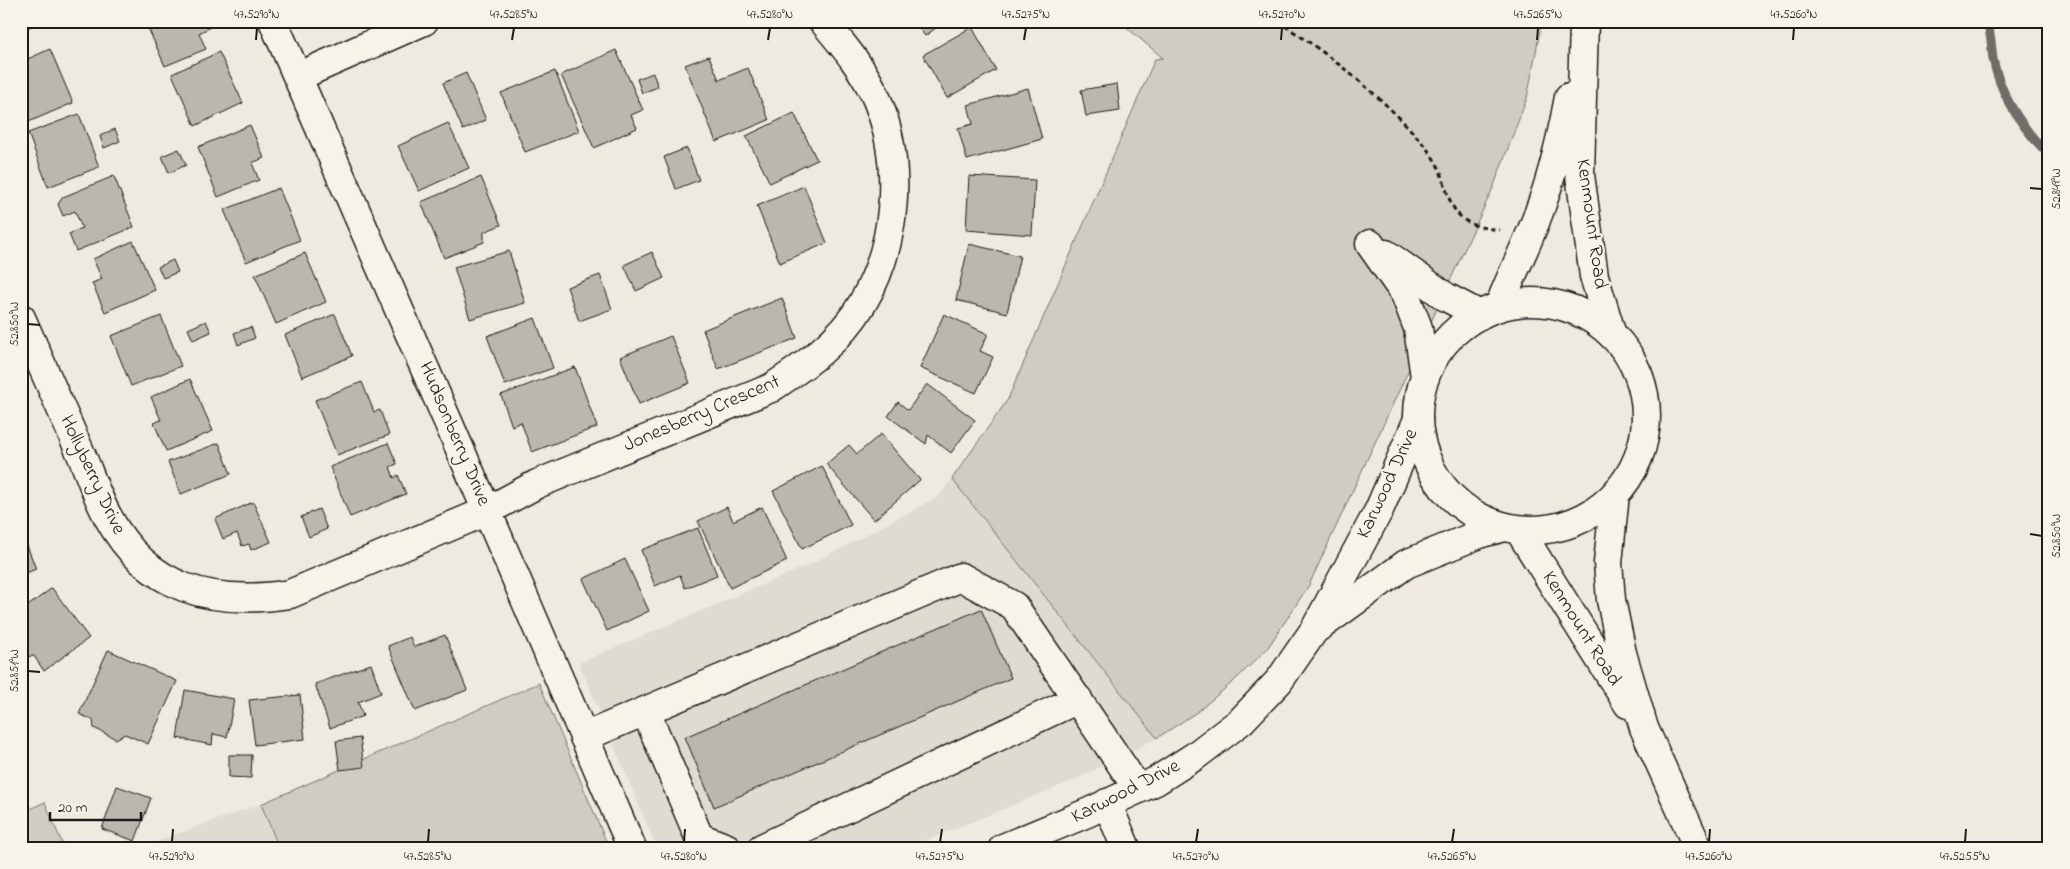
<svg xmlns="http://www.w3.org/2000/svg" width="2070" height="869" font-family="'Indie Flower',sans-serif">
  <style>
    .built { fill: #dedbd1 }
    .green { fill: #cfccc3; stroke: #767470 }
    .lines { fill: none; stroke-linecap: round; stroke-linejoin: round }
    .stream { stroke: #6f6d69; stroke-width: 9 }
    .building { fill: #bab7af; stroke: #1c1c1c }
    .minor-casing { stroke: #1c1c1c; stroke-width: 31 }
    .major-casing { stroke: #1c1c1c; stroke-width: 31 }
    .path { stroke: #1c1c1c; stroke-width: 3; stroke-dasharray: 5 4; stroke-linecap: butt }
    .minor { stroke: #f7f3e8; stroke-width: 28 }
    .major { stroke: #f7f3e8; stroke-width: 28 }
    .ticks { fill: none; stroke: #1c1c1c; stroke-width: 2 }
    .labels { text-anchor: middle; dominant-baseline: central; stroke-width: 4.5; stroke-linejoin: round; paint-order: stroke }
    .street-label { font-size: 20px; fill: #1c1c1c; stroke: #f7f3e8 }
    .neatline { fill: none; stroke: #1c1c1c; stroke-width: 2 }
    .ticks-label { font-size: 12px; text-anchor: middle; fill: #1c1c1c }
  </style>
  <rect width="100%" height="100%" fill="#eeeae0"/>
  <filter id="ink" filterUnits="userSpaceOnUse"><feTurbulence type="fractalNoise" baseFrequency=".02" numOctaves="2"/><feDisplacementMap in="SourceGraphic" scale="10" xChannelSelector="R" yChannelSelector="G"/><feConvolveMatrix kernelMatrix="1 2 1 2 8 2 1 2 1" color-interpolation-filters="sRGB"/></filter>
  <g filter="url(#ink)">
    <!-- built -->
    <g class="built">
      <path d="M952,479L1157,738L1075,780L907,848H657L579,663L811,564L938,497Z"/>
      <path d="M261,804L279,848H138Z"/>
    </g>
    <!-- green -->
    <g class="green">
      <path d="M1119,21H1542L1527,98L1493,188L1309,585L1267,649L1234,681L1197,712L1157,738L952,479L1008,399L1155,59L1163,58Z"/>
      <path d="M539,683L609,848H279L261,804Z"/>
      <path d="M45,802L64,848H21V813Z"/>
    </g>
    <g class="lines">
      <!-- stream -->
      <path class="stream" d="M1986,21C1992,34 1991,46 1993,59C2001,97 2022,128 2049,155"/>
    </g>
    <!-- building -->
    <g class="building">
      <path d="M21,21H35L37,24L21,30Z"/>
      <path d="M145,21H206L209,28L199,33L206,49L165,66Z"/>
      <path d="M914,21H945L925,36Z"/>
      <path d="M972,27L996,70L947,98L923,55Z"/>
      <path d="M50,49L73,103L26,123L21,112V62Z"/>
      <path d="M616,50L643,110L631,115L637,128L594,148L561,75Z"/>
      <path d="M219,52L243,103L195,126L172,74Z"/>
      <path d="M709,56L719,80L748,68L769,120L716,142L685,65Z"/>
      <path d="M555,71L579,131L525,152L501,93Z"/>
      <path d="M466,73L486,120L463,130L443,83Z"/>
      <path d="M653,73L658,87L642,93L637,79Z"/>
      <path d="M1117,84L1120,111L1086,116L1081,90Z"/>
      <path d="M1028,88L1042,139L967,160L958,128L973,124L968,105Z"/>
      <path d="M794,113L817,160L770,183L746,136Z"/>
      <path d="M79,114L99,167L48,187L28,133Z"/>
      <path d="M448,123L469,168L419,191L398,146Z"/>
      <path d="M250,125L264,158L252,163L259,180L218,197L198,147Z"/>
      <path d="M115,129L120,141L104,148L100,136Z"/>
      <path d="M687,148L699,180L676,189L664,157Z"/>
      <path d="M179,149L186,165L169,173L162,156Z"/>
      <path d="M114,176L134,227L76,251L69,234L82,228L75,211L63,216L58,204L63,197Z"/>
      <path d="M969,176L1035,180L1032,235L966,230Z"/>
      <path d="M481,177L501,225L484,232V242L444,258L421,202Z"/>
      <path d="M804,186L827,243L780,263L757,206Z"/>
      <path d="M279,188L300,240L246,262L224,210Z"/>
      <path d="M133,241L155,290L105,312L92,283L102,279L93,259Z"/>
      <path d="M969,244L1020,256L1007,313L956,300Z"/>
      <path d="M509,251L525,303L470,319L454,267Z"/>
      <path d="M652,252L664,278L636,291L624,265Z"/>
      <path d="M305,253L326,302L276,324L255,275Z"/>
      <path d="M173,260L178,272L163,278L158,267Z"/>
      <path d="M600,275L612,309L579,321L567,287Z"/>
      <path d="M782,298L797,338L718,369L703,330Z"/>
      <path d="M335,314L352,356L302,377L285,335Z"/>
      <path d="M944,314L988,334L980,351L993,357L976,393L920,368Z"/>
      <path d="M161,316L181,366L131,386L111,336Z"/>
      <path d="M535,318L553,368L505,385L487,336Z"/>
      <path d="M206,321L211,332L193,340L188,329Z"/>
      <path d="M251,327L255,338L238,345L234,333Z"/>
      <path d="M671,336L690,383L639,404L620,357Z"/>
      <path d="M575,367L597,427L532,452L521,422L512,426L501,395Z"/>
      <path d="M190,379L213,431L166,451L154,423L161,420L151,397Z"/>
      <path d="M362,382L374,412L380,410L389,435L337,455L315,400Z"/>
      <path d="M927,384L975,420L951,453L928,435L926,444L888,416L898,402L908,410Z"/>
      <path d="M881,434L920,480L874,520L826,464L849,445L857,454Z"/>
      <path d="M219,443L231,474L181,494L168,462Z"/>
      <path d="M388,443L397,464L390,467L394,478L398,475L406,494L350,517L330,467Z"/>
      <path d="M822,466L851,525L802,549L773,491Z"/>
      <path d="M253,502L271,542L251,550L249,544L242,546L237,533L223,539L215,519Z"/>
      <path d="M727,507L733,521L762,507L787,561L730,588L698,521Z"/>
      <path d="M319,509L327,529L309,537L301,517Z"/>
      <path d="M698,528L717,575L685,588L680,575L655,586L641,550Z"/>
      <path d="M25,540L36,569L21,575V542Z"/>
      <path d="M625,559L649,611L607,631L583,579Z"/>
      <path d="M52,588L89,638L44,671L34,656L23,657L21,654V611Z"/>
      <path d="M981,609L1011,678L714,807L685,737Z"/>
      <path d="M445,635L467,690L415,711L388,646L410,637L414,647Z"/>
      <path d="M108,650L177,681L148,744L125,734L116,739L94,728L93,720L79,714Z"/>
      <path d="M371,664L381,693L358,702L363,716L330,728L315,684Z"/>
      <path d="M185,690L234,699L227,737L213,734L212,745L177,738Z"/>
      <path d="M300,695L305,739L255,745L249,700Z"/>
      <path d="M360,738L364,767L340,770L336,741Z"/>
      <path d="M229,755H252L251,778L229,777Z"/>
      <path d="M117,786L151,798L135,841L102,829Z"/>
    </g>
    <g class="lines">
      <!-- minor casing -->
      <g class="minor-casing">
        <g id="minor">
          <path d="M273,21L487,511L632,848"/>
          <path d="M299,76L424,21"/>
          <path d="M1370,244L1405,294L1418,328L1425,377"/>
          <path d="M1386,254L1446,297L1480,315"/>
          <path d="M21,318C41,363 61,408 81,454C90,475 97,497 108,517C148,590 212,606 290,594L487,511L537,484L771,388C806,365 841,340 862,304C897,245 903,166 878,102C866,72 844,46 823,21"/>
          <path d="M646,712L699,837L727,848"/>
          <path d="M584,737L961,577L1014,606L1138,789"/>
          <path d="M1107,803L1126,848"/>
          <path d="M762,848L1078,699"/>
        </g>
      </g>
      <!-- major casing -->
      <g class="major-casing">
        <g id="major">
          <path d="M1584,21L1580,175L1594,276L1612,335"/>
          <circle cx="1532" cy="416" r="114"/>
          <path d="M1499,307C1508,283 1519,261 1529,237C1547,196 1561,141 1569,97"/>
          <path d="M1615,494L1608,563L1611,600L1622,653L1644,728L1698,848"/>
          <path d="M1519,530L1628,704"/>
          <path d="M1319,627L1406,564L1482,533L1505,527"/>
          <path d="M1003,848L1087,813L1156,781L1195,756L1241,721L1279,681L1315,629L1379,510L1418,419"/>
        </g>
      </g>
      <!-- path -->
      <path class="path" d="M1277,21C1326,51 1392,104 1427,149C1433,157 1439,166 1442,176C1447,190 1449,206 1461,217C1471,227 1486,228 1500,230"/>
      <!-- minor -->
      <use href="#minor" class="minor"/>
      <!-- major -->
      <use href="#major" class="major"/>
    </g>
  </g>
  <!-- ticks -->
  <path class="ticks" d="M256,40L257,28M512,40L514,28M768,40L770,28M1024,40L1026,28M1281,40L1282,28M1537,40L1538,28M1793,40L1794,28M2030,188L2042,189M28,324L40,325M2030,534L2042,536M28,671L40,672M172,842L173,829M428,842L429,829M684,842L685,829M940,842L942,829M1196,842L1198,829M1452,842L1454,829M1709,842L1710,829M1965,842L1966,829"/>
  <g class="labels">
    <!-- street labels -->
    <g class="street-label">
      <text transform="translate(1591 224) rotate(82)">Kenmount Road</text>
      <text transform="translate(702 414) rotate(-23)">Jonesberry Crescent</text>
      <text transform="translate(454 434) rotate(67)">Hudsonberry Drive</text>
      <text transform="translate(92 475) rotate(65)">Hollyberry Drive</text>
      <text transform="translate(1388 484) rotate(-65)">Karwood Drive</text>
      <text transform="translate(1581 629) rotate(58)">Kenmount Road</text>
      <text transform="translate(1126 792) rotate(-27)">Karwood Drive</text>
    </g>
  </g>
  <!-- margin -->
  <rect width="2070" height="869" fill="none" stroke="#f7f3e8" stroke-width="55"/>
  <!-- scale -->
  <path d="M50 812v8h91v-8" fill="none" stroke="#1c1c1c" stroke-width="2.5"/>
  <text x="58" y="812" font-size="15" fill="#1c1c1c" stroke="#f7f3e8" stroke-width="4" paint-order="stroke">20 m</text>
  <rect x="28" y="28" width="2014" height="814" class="neatline"/>
  <g class="ticks-label">
    <text x="257" y="18">47.5290°N</text>
    <text x="514" y="18">47.5285°N</text>
    <text x="770" y="18">47.5280°N</text>
    <text x="1026" y="18">47.5275°N</text>
    <text x="1282" y="18">47.5270°N</text>
    <text x="1538" y="18">47.5265°N</text>
    <text x="1794" y="18">47.5260°N</text>
    <text transform="translate(2056 189) rotate(-90)" y="4">52.849°W</text>
    <text transform="translate(14 324) rotate(-90)" y="4">52.850°W</text>
    <text transform="translate(2056 536) rotate(-90)" y="4">52.850°W</text>
    <text transform="translate(14 671) rotate(-90)" y="4">52.851°W</text>
    <text x="172" y="860">47.5290°N</text>
    <text x="428" y="860">47.5285°N</text>
    <text x="684" y="860">47.5280°N</text>
    <text x="940" y="860">47.5275°N</text>
    <text x="1196" y="860">47.5270°N</text>
    <text x="1452" y="860">47.5265°N</text>
    <text x="1709" y="860">47.5260°N</text>
    <text x="1965" y="860">47.5255°N</text>
  </g>
</svg>
